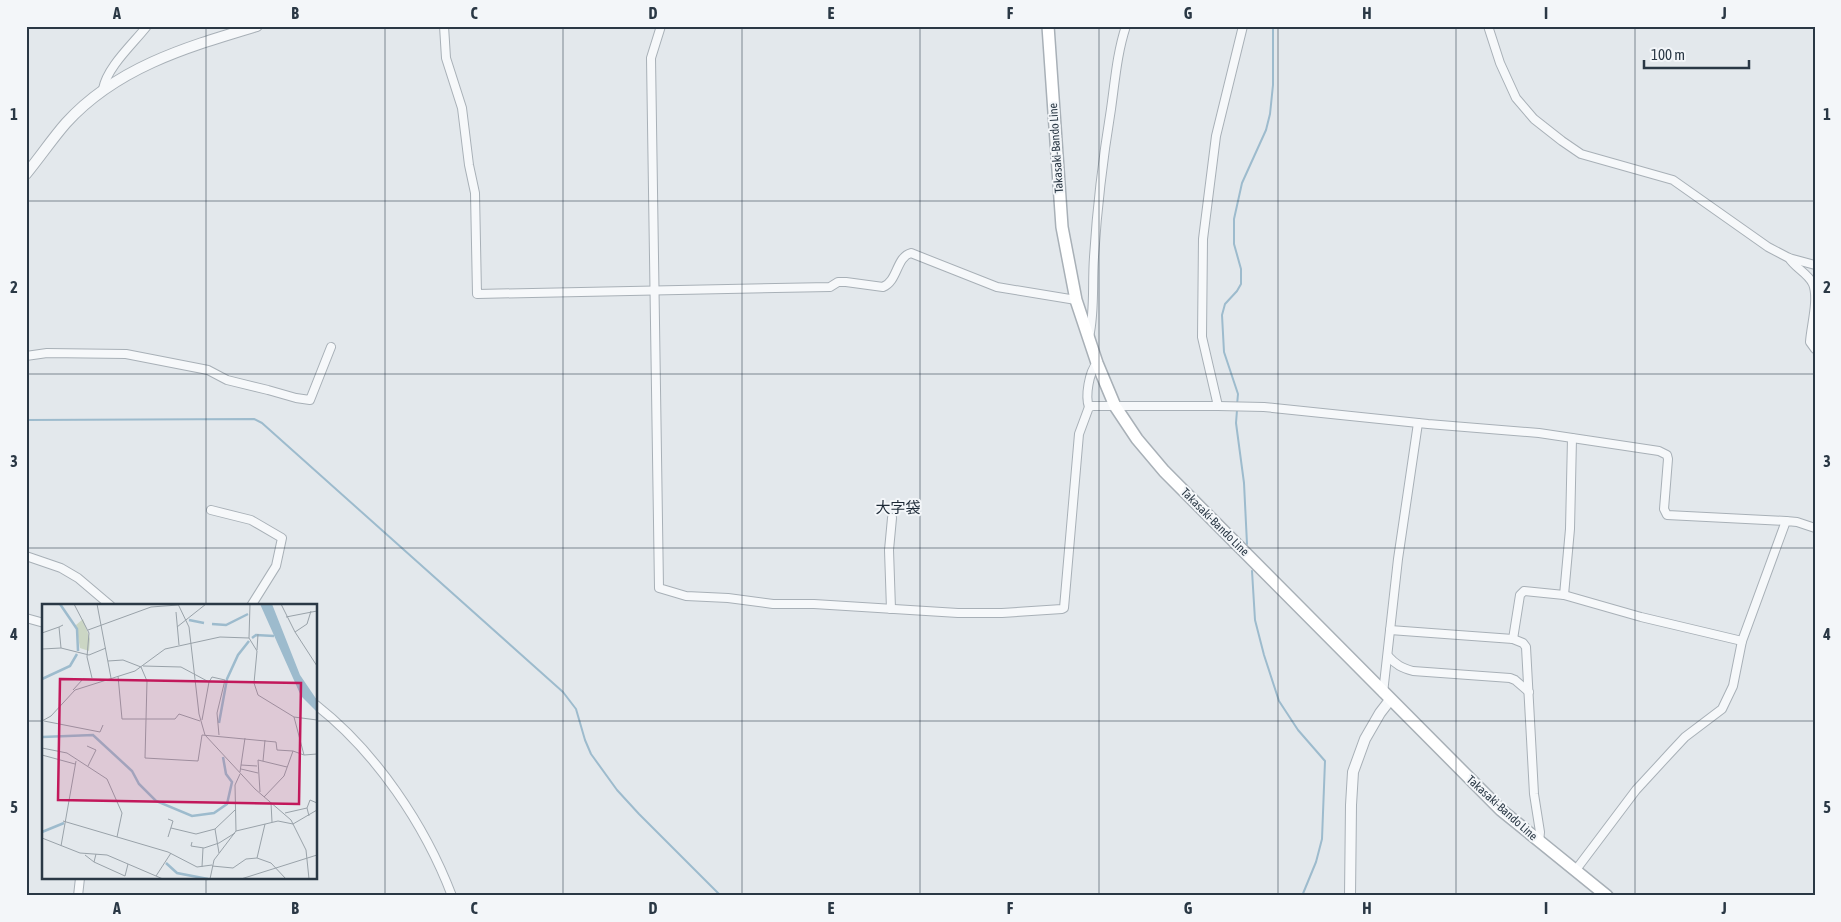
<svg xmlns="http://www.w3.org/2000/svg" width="1841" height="922" font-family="'Asap Condensed','Noto Sans JP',sans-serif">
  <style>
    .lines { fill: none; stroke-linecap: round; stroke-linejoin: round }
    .stream { stroke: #9dbbcd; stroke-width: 2 }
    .minor-casing { stroke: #a8b0b7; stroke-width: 10 }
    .tertiary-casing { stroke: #a8b0b7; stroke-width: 12 }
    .secondary-casing { stroke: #a8b0b7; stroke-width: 14 }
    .minor { stroke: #f6f8fa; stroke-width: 8 }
    .tertiary { stroke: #f6f8fa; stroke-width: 10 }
    .secondary { stroke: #fff; stroke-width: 11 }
    .grid { fill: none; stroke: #2a3845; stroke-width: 1; stroke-opacity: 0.55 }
    .labels { text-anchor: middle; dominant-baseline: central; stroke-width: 4; stroke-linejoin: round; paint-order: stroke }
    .street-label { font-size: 12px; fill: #2a3845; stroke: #f3f6f9 }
    .quarter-label { font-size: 15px; fill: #1c2936; stroke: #f3f6f9 }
    .inset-river { fill: none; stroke: #9dbbcd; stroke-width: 2.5 }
    .inset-road { fill: none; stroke: #99a2a9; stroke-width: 1 }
    .view { fill: #c2185b; fill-opacity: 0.15; stroke: #c2185b; stroke-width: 2.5 }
    .inset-edge { fill: none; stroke: #2a3845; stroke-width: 2.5 }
    .neatline { fill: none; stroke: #2a3845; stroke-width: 2 }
    .grid-label { font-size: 16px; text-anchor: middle; font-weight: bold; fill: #2a3845 }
  </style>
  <rect width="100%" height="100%" fill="#e3e8ec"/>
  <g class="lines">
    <!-- stream -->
    <g class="stream">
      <path d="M1237,405L1238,394L1224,352L1222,315L1225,304L1237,291L1241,284V269L1234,244V219L1242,183L1266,130L1270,114L1273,85V26"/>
      <path d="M1237,410L1236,423L1244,483L1247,544"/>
      <path d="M26,420L254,419L262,423L563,692L576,709L585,740L591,754L617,790L639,814L721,896"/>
      <path d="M1252,571L1255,620L1264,655L1279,701L1298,730L1325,761L1322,839L1316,862L1302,896"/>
    </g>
    <!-- minor casing -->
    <g class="minor-casing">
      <g id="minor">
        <path d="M444,26L446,58L462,108L469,165L475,193L477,294L830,287L838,282H846L883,287C898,281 896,257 911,253L997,287L1076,300"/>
        <path d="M661,26L651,58L659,588L686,596L728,598L773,604H814L958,613H1002L1062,609L1064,608L1079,434L1089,407L1093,406H1218L1264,407L1428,424L1539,433L1659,451L1667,455L1668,459L1664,509L1667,515L1786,521"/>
        <path d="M1488,26L1500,63L1516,98L1534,119L1562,141L1581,154L1673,180L1768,247L1789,258L1815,265"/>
        <path d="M103,89C107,67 133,44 147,26"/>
        <path d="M1789,258C1795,268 1808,273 1813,284C1819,299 1811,326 1810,342L1815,349"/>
        <path d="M1089,337C1095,311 1092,284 1094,257C1097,208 1103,158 1111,109C1115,81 1117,53 1126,26"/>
        <path d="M26,356L47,353L126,354L208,370L227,380L268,390L296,398L310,400L331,347"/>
        <path d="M1218,406L1202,337L1203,239L1216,136L1243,26"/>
        <path d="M1089,407C1085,396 1089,372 1097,363"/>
        <path d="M211,510L251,520L282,538L276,566L251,606"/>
        <path d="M26,556L61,568L78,578L111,606"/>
        <path d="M1564,595L1570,529L1572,438"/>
        <path d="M891,609L889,550L892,518"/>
        <path d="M26,618L44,623"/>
        <path d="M1390,630L1513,639L1523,643L1526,647L1534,794L1540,832L1539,842"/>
        <path d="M1513,639L1520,595L1524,591L1564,595L1641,617L1742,641"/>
        <path d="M1388,656C1396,665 1402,668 1413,671L1510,678L1515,680L1529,692"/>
        <path d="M1383,693L1398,559L1418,423"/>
        <path d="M316,705C376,752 425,825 452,896"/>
        <path d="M1575,871L1636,790L1671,752L1685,737L1722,709L1733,686L1742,641L1786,521L1797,522L1815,528"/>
        <path d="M78,896L80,878"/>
      </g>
    </g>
    <!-- tertiary casing -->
    <g class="tertiary-casing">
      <g id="tertiary">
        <path d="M26,174C40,157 52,139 66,123C117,67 187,47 257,26"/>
        <path d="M1350,896L1351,805L1353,772L1365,739L1380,713L1390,700"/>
      </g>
    </g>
    <!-- secondary casing -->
    <g class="secondary-casing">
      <path id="secondary" d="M1048,26L1062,227L1076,300L1097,363L1115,406L1137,439L1164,471L1501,810L1607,896"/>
    </g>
    <!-- minor -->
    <use href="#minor" class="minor"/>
    <!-- tertiary -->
    <use href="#tertiary" class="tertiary"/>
    <!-- secondary -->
    <use href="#secondary" class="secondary"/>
  </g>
  <!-- grid -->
  <path class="grid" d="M206,26V606M385,26V896M563,26V896M742,26V896M920,26V896M1099,26V896M1278,26V896M1456,26V896M1635,26V896M26,201H1815M26,374H1815M26,548H1815M26,721H44M316,721H1815M206,878V896"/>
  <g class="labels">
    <!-- street labels -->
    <g class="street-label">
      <text transform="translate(1056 148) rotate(-94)">Takasaki-Bando Line</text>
      <text transform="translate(1215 522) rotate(45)">Takasaki-Bando Line</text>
      <text transform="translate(1502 808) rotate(42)">Takasaki-Bando Line</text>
    </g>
    <!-- quarter labels -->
    <g class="quarter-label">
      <text x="898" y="507">大字袋</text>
    </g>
  </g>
  <!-- overview -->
  <g transform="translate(42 604)">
    <rect width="275" height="275" fill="#e3e8ec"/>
    <path d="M41,15L48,35L47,47L38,44L34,21Z" fill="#cbd6c4"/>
    <path d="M218,0H230L258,71L275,96V108L259,92Z" fill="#9dbbcd"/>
    <path class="inset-river" d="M18,0L35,25L36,47M147,16L162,19M170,20L184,21L206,10M210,34L214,31L232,32M0,75L28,62L35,50M177,119L185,75L196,51L207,37M0,133L51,131L90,167L97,180L114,197L150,212L172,209L185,200L190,178L184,170L181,153M0,228L22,219M124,259L135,269L166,275"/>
    <path class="inset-road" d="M32,0L47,29L45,53L50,74M55,0L69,74M136,0L147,23L157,110L163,131L213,185L249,216L264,246L267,275M208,0L207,34L215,47L212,79L216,91L252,113L275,116M239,0L253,28L265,20L269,7M134,8L137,41M244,13L275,7M135,23L164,0M46,26L109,3L136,1M253,28L275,62M0,29L17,23M19,44L17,23L21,21M0,45L19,44L47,51L64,44M215,46L216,30M66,57L81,56L99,63M101,62L139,63L167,78M99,63L105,77L103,154L156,157L160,131L234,138L235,146L251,147M76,72L80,115H133L137,110L158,117M31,86L41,75L59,76M252,113L262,151L275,150M160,116L167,78L170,73L183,76L175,109L177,131M0,117L9,112L33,86L93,67L123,45L178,33L207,34M2,117L58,128L61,121M45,142L54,146L46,162M0,144L25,149L65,175L80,209L75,233M0,151L33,160M221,157L223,136M199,161L215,162M199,165L216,169M198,168L203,134M218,188L216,156L245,163M222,193L242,172L251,147L262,151M229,199L230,218M243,209L265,204M267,212L265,204L268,196L275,199M21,217L126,248L155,263L170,261M129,224L154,230L173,225L193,206M173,225L177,249M194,227L236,217L251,220L275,206M126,233L131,217L126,215M0,234L38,249L65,251L121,275M150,238L149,242L162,244L177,239M177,239L193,229M19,242L34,157M43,251L52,258L54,250M215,254L223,220M52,258L83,272L86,260M170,262L191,264L204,255L215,254L229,259L244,275M160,263L161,244M114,272L129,249M168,275L172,256L194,227L193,181L198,170M199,275L275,251"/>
    <path class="view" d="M18,75L259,79L257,200L16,196Z"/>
    <rect width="275" height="275" class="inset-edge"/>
  </g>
  <!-- border -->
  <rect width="1841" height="922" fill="none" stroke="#f3f6f9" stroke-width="55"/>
  <!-- scale -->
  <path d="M1644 60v8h105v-8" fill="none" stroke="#2a3845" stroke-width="2.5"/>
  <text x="1651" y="60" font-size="15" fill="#2a3845" stroke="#f3f6f9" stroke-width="4" paint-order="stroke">100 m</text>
  <rect x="28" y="28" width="1786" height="866" class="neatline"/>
  <g class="grid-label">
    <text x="117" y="19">A</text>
    <text x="295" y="19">B</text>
    <text x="474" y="19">C</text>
    <text x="653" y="19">D</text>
    <text x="831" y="19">E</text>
    <text x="1010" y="19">F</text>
    <text x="1188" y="19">G</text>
    <text x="1367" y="19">H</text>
    <text x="1546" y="19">I</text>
    <text x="1724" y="19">J</text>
    <text x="14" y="120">1</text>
    <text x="1827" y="120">1</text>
    <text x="14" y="293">2</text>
    <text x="1827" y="293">2</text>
    <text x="14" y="467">3</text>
    <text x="1827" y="467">3</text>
    <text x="14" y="640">4</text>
    <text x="1827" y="640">4</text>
    <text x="14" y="813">5</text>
    <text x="1827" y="813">5</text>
    <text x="117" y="914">A</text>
    <text x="295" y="914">B</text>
    <text x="474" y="914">C</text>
    <text x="653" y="914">D</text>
    <text x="831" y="914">E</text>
    <text x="1010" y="914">F</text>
    <text x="1188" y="914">G</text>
    <text x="1367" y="914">H</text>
    <text x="1546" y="914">I</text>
    <text x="1724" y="914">J</text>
  </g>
</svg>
